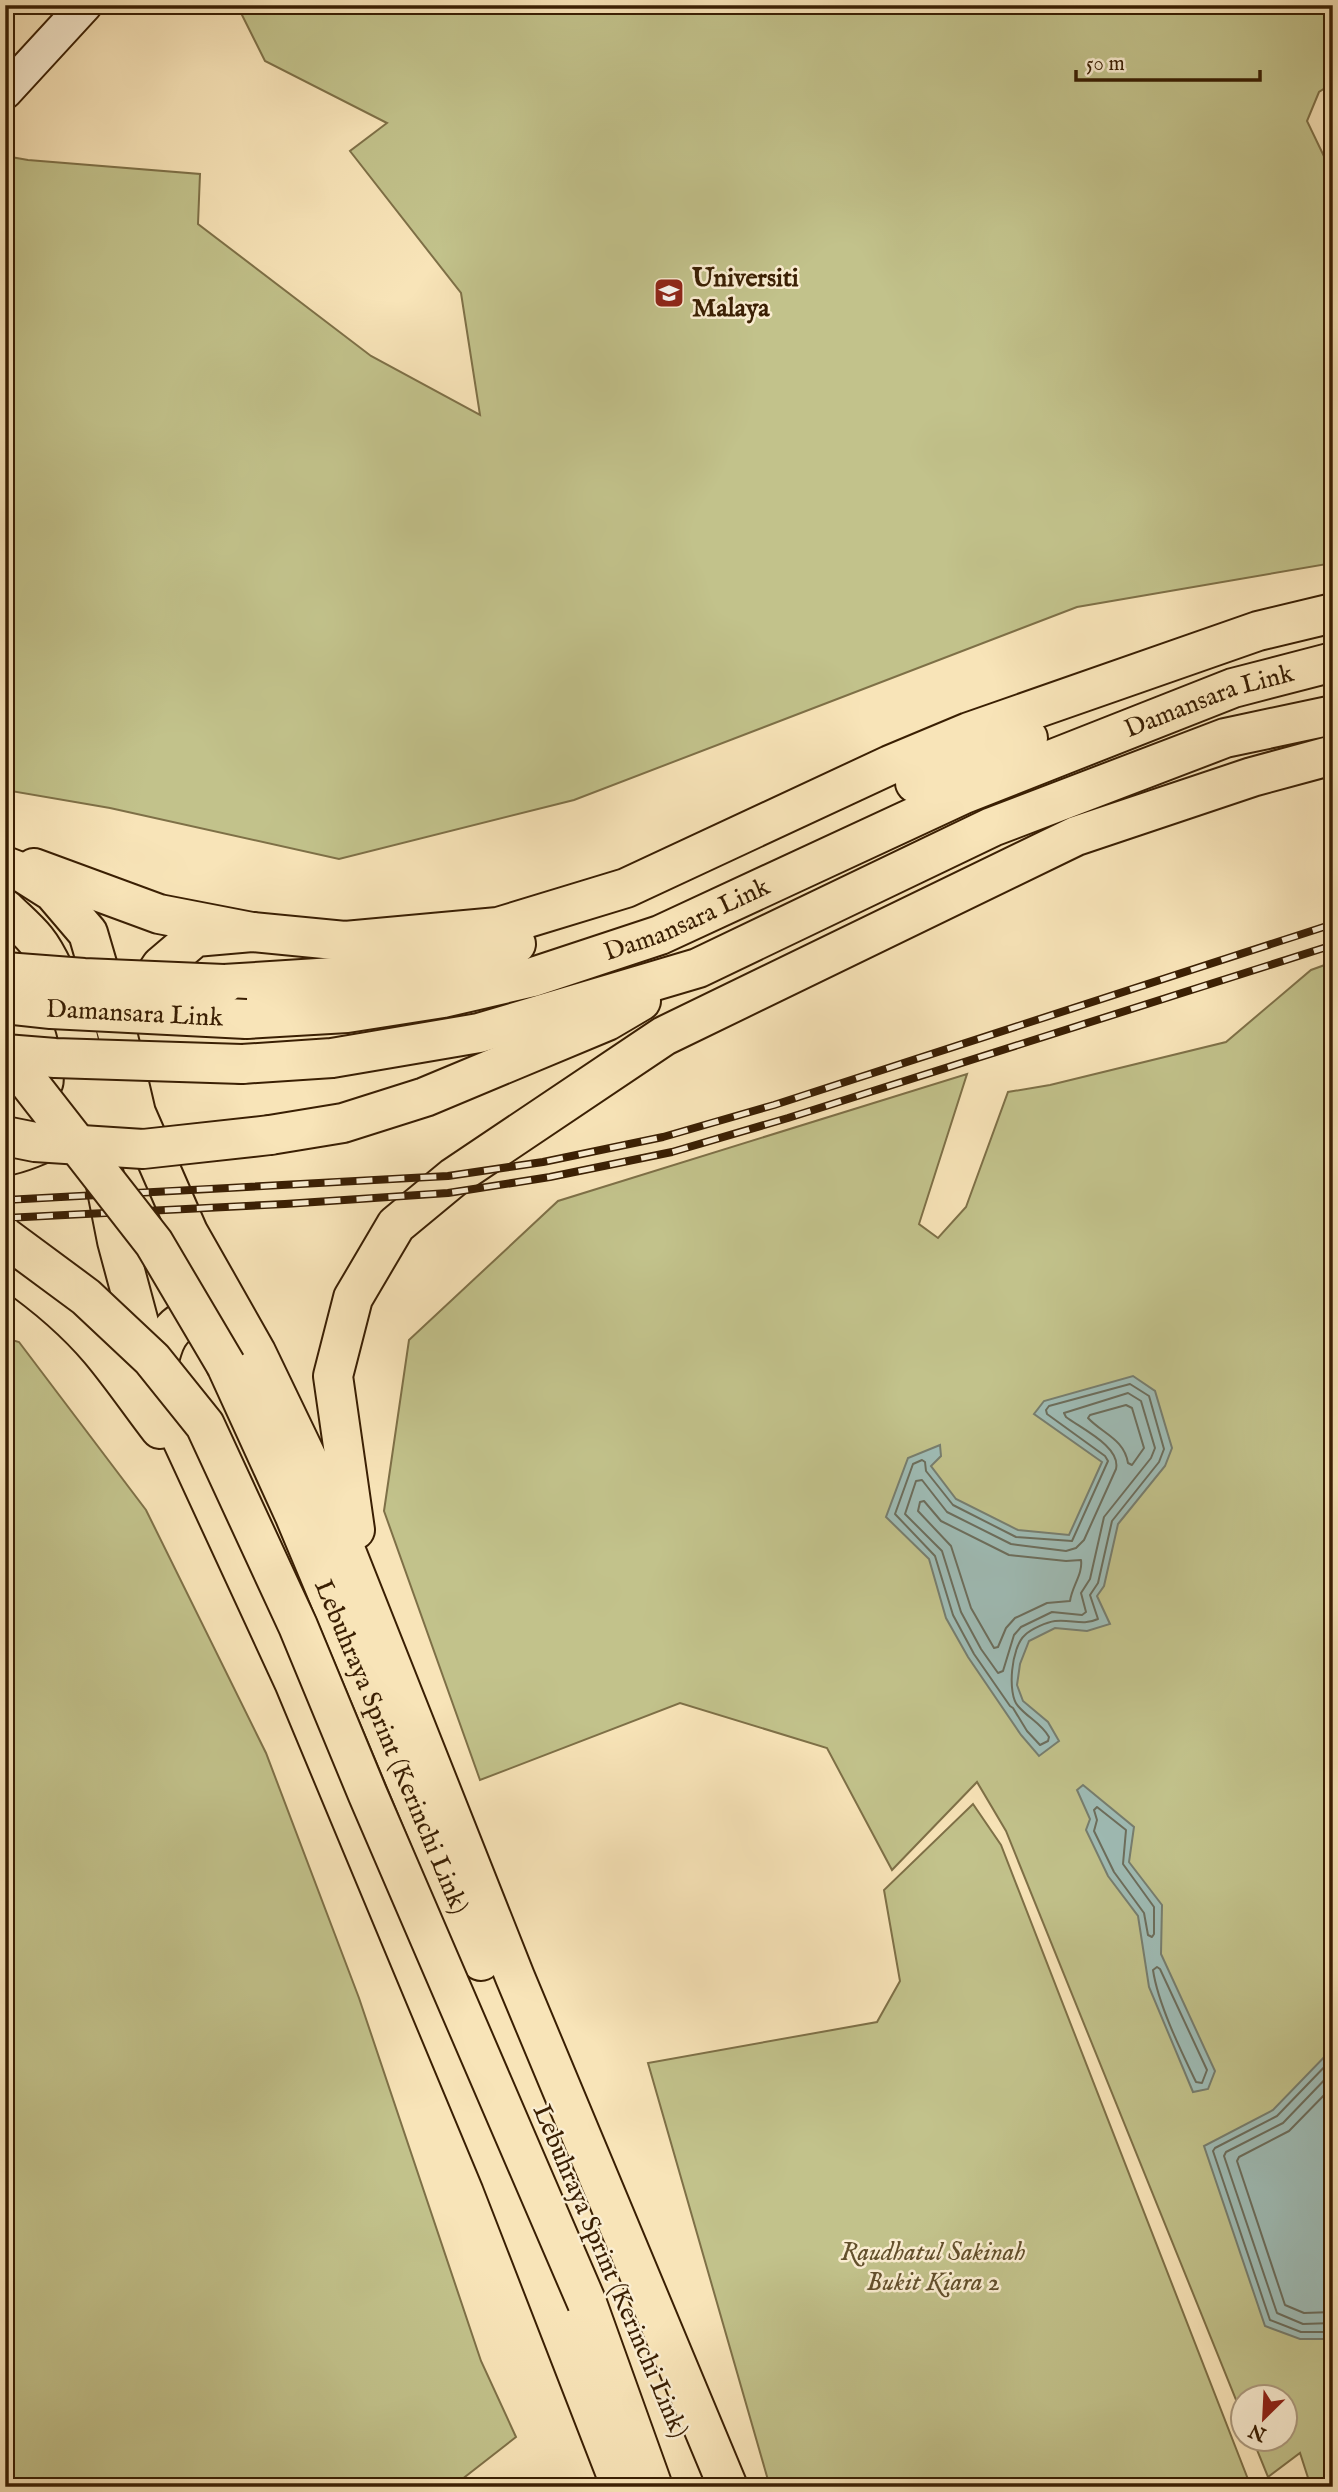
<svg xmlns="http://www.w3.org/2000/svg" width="1338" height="2492" font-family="'IM FELL English',serif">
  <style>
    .green { fill: #c2c28b; stroke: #7e7047; stroke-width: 2 }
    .water { fill: #9fbdb7; stroke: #777e6f; stroke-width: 2 }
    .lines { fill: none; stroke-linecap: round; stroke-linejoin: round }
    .shore { stroke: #6c6e5d; stroke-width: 2 }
    .secondary-casing { stroke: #3a1f03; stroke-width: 37 }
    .highway-casing { stroke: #3a1f03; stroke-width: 42 }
    .secondary { stroke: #faedd1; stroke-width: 33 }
    .highway { stroke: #f8e4b8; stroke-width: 38 }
    .rail-casing { stroke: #3a1f03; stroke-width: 8 }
    .rail { stroke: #faedd1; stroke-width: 5; stroke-dasharray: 16; stroke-linecap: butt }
    .highway-bridge-casing { stroke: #3a1f03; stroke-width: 42; stroke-linecap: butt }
    .highway-bridge { stroke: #f8e4b8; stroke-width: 38 }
    .labels { text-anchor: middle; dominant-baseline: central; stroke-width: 5; stroke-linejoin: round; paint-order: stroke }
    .poi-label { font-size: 26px; font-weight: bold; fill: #3a1f03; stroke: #faedd1; text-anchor: start }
    .street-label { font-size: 26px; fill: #3a1f03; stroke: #faedd1 }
    .park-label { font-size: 26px; font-style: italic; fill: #63502c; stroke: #faedd1 }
  </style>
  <rect width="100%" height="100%" fill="#f8e4b8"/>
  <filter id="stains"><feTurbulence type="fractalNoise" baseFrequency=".00286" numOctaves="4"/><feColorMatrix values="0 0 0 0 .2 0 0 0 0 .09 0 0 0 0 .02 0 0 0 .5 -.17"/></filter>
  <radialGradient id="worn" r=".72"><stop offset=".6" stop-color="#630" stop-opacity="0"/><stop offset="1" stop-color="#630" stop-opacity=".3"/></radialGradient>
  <!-- green -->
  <g class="green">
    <path d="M237,5H1333V83L1319,92L1307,121L1333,175V563L1077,607L574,800L339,859L110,808L5,790V156L28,160L200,174L198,224L371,356L480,415L461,293L350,151L387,123L265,61Z"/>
    <path d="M1333,962V2487H1311L1300,2453L1268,2477L1253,2440H1286V2398H1244L1243,2417L1006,1831L977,1782L892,1870L827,1748L680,1703L480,1780L384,1511L409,1340L558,1201L967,1074L919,1224L938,1238L966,1207L1008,1092L1050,1085L1226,1042L1311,970Z"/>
    <path d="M5,1338L19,1342L146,1510L266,1753L359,1998L481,2361L516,2437L452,2487H5Z"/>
    <path d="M973,1804L1001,1845L1251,2487H770L648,2063L877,2022L900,1981L884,1890Z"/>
  </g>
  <!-- water -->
  <g class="water">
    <path d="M1133,1376L1155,1391L1172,1448L1165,1466L1118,1524L1104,1586L1097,1596L1110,1624L1087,1631L1055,1628L1029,1641L1020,1664L1017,1685L1023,1701L1048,1722L1059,1741L1039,1756L1021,1735L968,1657L946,1618L929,1559L886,1517L908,1458L940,1445L941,1456L931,1466L956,1499L1018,1530L1069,1535L1102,1462L1034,1414L1044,1401Z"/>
    <path d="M1083,1785L1134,1827L1129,1862L1162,1905L1161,1954L1215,2071L1208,2089L1193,2092L1149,1987L1138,1916L1108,1876L1086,1830L1090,1819L1077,1790Z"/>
    <path d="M1333,2048V2339H1300L1265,2326L1204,2146L1273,2110Z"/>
  </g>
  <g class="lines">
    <!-- shore -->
    <g class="shore">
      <path d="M1130,1384L1149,1396L1164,1449L1159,1462L1112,1521L1098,1583L1090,1595L1098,1619C1083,1626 1071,1619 1055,1621C1047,1622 1031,1629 1025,1635C1011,1647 1007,1694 1018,1706C1028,1718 1041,1723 1049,1737L1048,1741L1040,1745L1027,1731L1013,1708L1010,1706L974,1654L953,1615L935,1556L895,1514L913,1464L922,1460L925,1462L926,1471L953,1505L1016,1537L1072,1541L1108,1461L1105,1456L1047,1414L1046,1410L1049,1406Z"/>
      <path d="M1128,1393L1141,1401L1155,1448L1151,1458L1104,1517L1090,1579L1081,1593L1086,1612L1082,1615L1052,1612L1021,1627L1014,1635L1003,1671L998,1673L981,1649L961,1612L942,1551L905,1514L916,1481L922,1480L947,1512L1011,1544L1066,1551L1076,1548L1084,1540L1116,1469C1121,1447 1082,1429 1066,1417L1064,1413Z"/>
      <path d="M1126,1405L1132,1408L1144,1448L1132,1465L1128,1463C1124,1439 1103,1434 1088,1418L1090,1415Z"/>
      <path d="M924,1501L941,1521L1009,1555L1066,1561L1081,1560C1083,1574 1072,1586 1070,1601L1047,1603L1015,1618L1006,1628L998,1647L994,1648L971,1608L951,1546L918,1511L920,1502Z"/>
      <path d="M1097,1807L1126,1830L1123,1864L1154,1907V1934L1152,1937L1148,1935L1144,1913L1114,1872L1094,1831L1097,1820L1094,1810Z"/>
      <path d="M1157,1967L1160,1969L1207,2070L1202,2083L1196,2082C1181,2051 1158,2004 1153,1970Z"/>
      <path d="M1333,2058L1277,2116L1215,2148L1213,2151L1270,2320L1301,2332H1333"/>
      <path d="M1333,2071L1283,2123L1226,2152L1224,2156L1277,2313L1303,2324L1333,2323"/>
      <path d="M1333,2086L1289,2131L1239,2157L1237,2161L1285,2305L1304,2313L1333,2312"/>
    </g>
    <!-- secondary casing -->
    <g class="secondary-casing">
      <path id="secondary" d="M5,92L85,5"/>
    </g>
    <!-- highway casing -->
    <g class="highway-casing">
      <g id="highway">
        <path d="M915,783L1028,738"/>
        <path d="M5,866L23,873L53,892L88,933L117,1032L136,1113L188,1232L256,1352L319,1483L515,1977L728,2487"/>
        <path d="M34,868L159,914L252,932L345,941L498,927L626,888L890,765L969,732L1258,631L1333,613"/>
        <path d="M5,909C15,919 27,929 36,940C58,967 94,1062 81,1096C78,1104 61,1130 54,1136C46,1144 17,1154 5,1156"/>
        <path d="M224,984L365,975L464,958L516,944"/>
        <path d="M136,1004L161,966L195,937L252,932"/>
        <path id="s1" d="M246,1019L347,1013L443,998L533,977L660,935L964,794L1233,688L1333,662"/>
        <path d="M115,1062L101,1160L117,1241L154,1379L294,1682L501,2178L621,2487"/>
        <path d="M242,1064L332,1058L479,1033L698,968L992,827L1225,738L1333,715"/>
        <path d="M270,1135L343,1123L425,1097L607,1021L641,1001"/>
        <path d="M5,1267C40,1291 73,1318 100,1350C121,1375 140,1403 160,1429"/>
        <path id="s2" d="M226,1365L294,1514L481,1961"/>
        <path d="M154,1379C158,1366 161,1347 168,1336C180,1316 207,1310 227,1322"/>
        <path d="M355,1530L333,1376L353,1298L396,1225L454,1177L664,1036L1076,836L1252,777L1333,755"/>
        <path d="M587,2303L653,2487"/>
      </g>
    </g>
    <!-- secondary -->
    <use href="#secondary" class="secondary"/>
    <!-- highway -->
    <use href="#highway" class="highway"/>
    <!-- rail casing -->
    <g class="rail-casing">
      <g id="rail">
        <path d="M5,1200L448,1176L543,1162L663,1137L774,1105L1333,924"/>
        <path d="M5,1218L285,1204L448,1193L550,1177L672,1152L788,1118L1333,945"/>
      </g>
    </g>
    <!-- rail -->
    <use href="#rail" class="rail"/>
    <!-- highway-bridge casing -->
    <g class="highway-bridge-casing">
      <g id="highway-bridge">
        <path d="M5,972L84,978L224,984"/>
        <path id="s3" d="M5,1004L51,1009L246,1019"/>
        <path d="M5,1052L154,1243L226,1365"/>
        <path d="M5,1054L55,1058L242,1064"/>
        <path d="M5,1136L35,1142L143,1149L270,1135"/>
        <path d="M5,1237L86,1297L152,1359L205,1425L298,1626L368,1795L587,2303"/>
      </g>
    </g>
    <!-- highway-bridge -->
    <use href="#highway-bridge" class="highway-bridge"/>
  </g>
  <!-- icons -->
  <defs>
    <g id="university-square" transform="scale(1.575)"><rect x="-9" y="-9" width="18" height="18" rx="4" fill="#8f2418" stroke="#faedd1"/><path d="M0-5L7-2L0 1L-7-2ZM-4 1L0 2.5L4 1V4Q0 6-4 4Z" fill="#fff"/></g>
  </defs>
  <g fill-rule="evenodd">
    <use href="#university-square" x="669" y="293"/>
  </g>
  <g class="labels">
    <!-- poi labels -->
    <g class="poi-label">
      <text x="692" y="278">Universiti<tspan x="692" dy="30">Malaya</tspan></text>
    </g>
    <!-- street labels -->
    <g class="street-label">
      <text stroke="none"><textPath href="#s1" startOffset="1022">Damansara Link</textPath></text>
      <text stroke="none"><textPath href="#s1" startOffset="455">Damansara Link</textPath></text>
      <text stroke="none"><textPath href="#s3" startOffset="130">Damansara Link</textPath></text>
      <text stroke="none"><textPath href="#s2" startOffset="416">Lebuhraya Sprint (Kerinchi Link)</textPath></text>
      <text transform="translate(610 2271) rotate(67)">Lebuhraya Sprint (Kerinchi Link)</text>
    </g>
    <!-- park labels -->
    <g class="park-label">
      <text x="933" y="2252">Raudhatul Sakinah<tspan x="933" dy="30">Bukit Kiara 2</tspan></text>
    </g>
  </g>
  <!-- margin -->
  <rect width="1338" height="2492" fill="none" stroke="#f8e4b8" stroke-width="28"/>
  <rect x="7" y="7" width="1324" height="2478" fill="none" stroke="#3a1f03" stroke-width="3.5"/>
  <rect x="14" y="14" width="1310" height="2464" fill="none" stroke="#3a1f03" stroke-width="2"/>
  <!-- north arrow -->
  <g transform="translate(1264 2418) rotate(204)"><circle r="33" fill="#faedd1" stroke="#ad9b7f" stroke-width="2"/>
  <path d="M0-5L12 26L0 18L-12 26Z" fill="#8f2418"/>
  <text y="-10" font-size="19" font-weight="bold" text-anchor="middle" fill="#3a1f03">N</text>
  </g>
  <!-- scale -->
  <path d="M1076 70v10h184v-10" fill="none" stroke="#3a1f03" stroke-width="3.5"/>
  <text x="1086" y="70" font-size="21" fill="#3a1f03" stroke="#faedd1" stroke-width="5" paint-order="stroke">50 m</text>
  <rect width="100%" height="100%" filter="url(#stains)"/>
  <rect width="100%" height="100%" fill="url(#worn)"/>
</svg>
